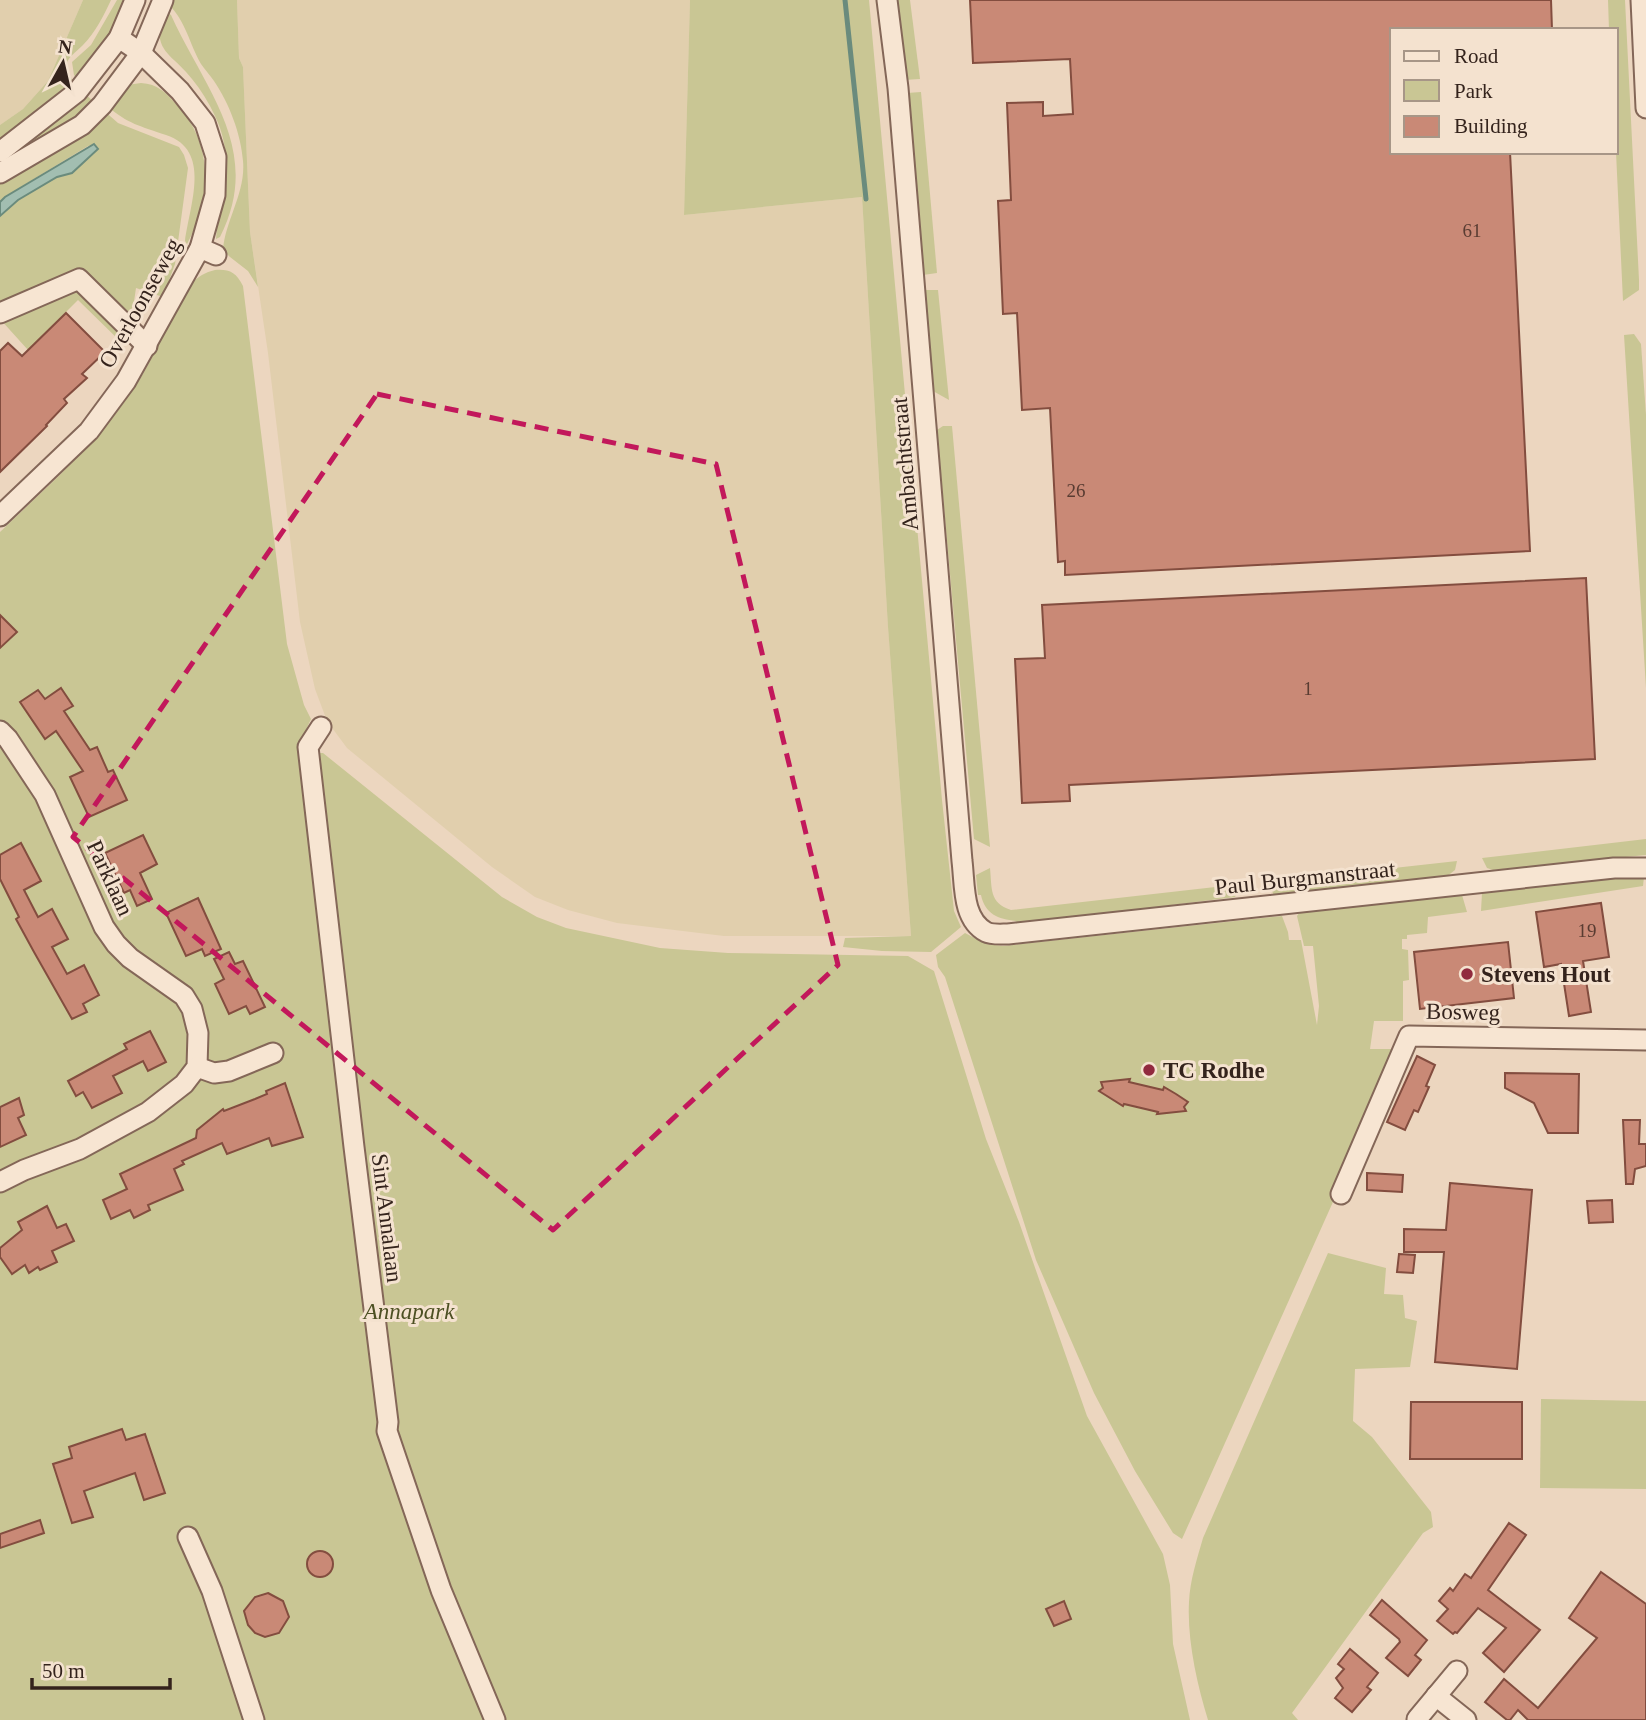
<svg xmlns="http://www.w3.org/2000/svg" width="1646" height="1720" font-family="Georgia,serif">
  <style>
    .farmland { fill: #e1cfad }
    .green { fill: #c9c694 }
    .water { fill: #a2beb1; stroke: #6a8b7d; stroke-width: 2 }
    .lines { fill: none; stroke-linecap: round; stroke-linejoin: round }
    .stream { stroke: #6a8b7d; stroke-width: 5 }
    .building { fill: #c98976; stroke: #834d3f; stroke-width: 2 }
    .minor-casing { stroke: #846758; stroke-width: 23 }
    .minor { stroke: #f7e5d2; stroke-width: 19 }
    .marked { fill: none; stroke: #c2185b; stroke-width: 5; stroke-dasharray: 14 9; stroke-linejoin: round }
    .poi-dot { fill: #912a3e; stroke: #f4e2cf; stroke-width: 2.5 }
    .labels { text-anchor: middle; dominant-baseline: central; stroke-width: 6; stroke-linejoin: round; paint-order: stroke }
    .number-label { font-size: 19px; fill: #593c32 }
    .street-label { font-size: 23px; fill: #34231c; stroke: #f4e2cf }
    .poi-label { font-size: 23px; font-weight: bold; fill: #34231c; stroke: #f4e2cf; text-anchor: start }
    .park-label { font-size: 23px; font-style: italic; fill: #4d5023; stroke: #f4e2cf }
  </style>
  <rect width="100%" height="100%" fill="#ecd6bf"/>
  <!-- farmland -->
  <g class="farmland">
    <path d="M0,0H83L48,81L23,109L0,125Z"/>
    <path d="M237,0H690L684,215L862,197L888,627L911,936H724L617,923L568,910L535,897L492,867L347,748L327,721L315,689L300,622L268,353L250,232L243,67L239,58Z"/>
  </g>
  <!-- green -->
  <g class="green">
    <path d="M83,0H111C104,15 95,33 83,45C75,53 69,56 65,66L67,74L76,84L0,145V125L23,109L48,81Z"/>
    <path d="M117,0H127L111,37L79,81L74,75L72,62L91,45Z"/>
    <path d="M170,0H237L239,58L243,67L250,232L258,287L248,271L230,257L223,250C225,221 246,192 243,161C241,134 229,103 214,81C210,75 205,70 201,64C189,43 186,21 168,4Z"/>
    <path d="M690,0H869L942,800L954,911L961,927L931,952L882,951L843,947L845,938L911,936L888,627L862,197L684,215Z"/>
    <path d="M895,0H910L920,79L904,80Z"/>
    <path d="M1608,0H1625L1639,280V290L1623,301L1616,152V30H1609Z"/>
    <path d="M164,10L171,15C205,90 264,150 220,237L216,239C219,194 237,162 215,116C209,103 201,90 192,79C171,52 150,52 164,10Z"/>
    <path d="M141,83C158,84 165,92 176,104C214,143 212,199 187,244L185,241C190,204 212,150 166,135C140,126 128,124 107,106L127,85Z"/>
    <path d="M921,92L937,273L923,275L907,93Z"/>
    <path d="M84,93L94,102L80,115L0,165V157Z"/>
    <path d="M102,109L118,123L179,147L184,155L188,168L175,264L163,297L136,288L131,322L82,273L0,307V216L18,200L57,177L72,173L98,149L93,145L88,146L24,185L0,202V178Z"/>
    <path d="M215,270C229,269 236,272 243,286L287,644L304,705L311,719L303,736L319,753H323L502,897L537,917L566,928L660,948L728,953L908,956L934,971L986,1139L1019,1222L1087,1416L1163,1554L1170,1585L1173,1644L1190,1720H0V532C55,479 113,430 149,363C166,333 177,278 215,270Z"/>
    <path d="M78,289L127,337L122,343L78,300L28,350L0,319Z"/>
    <path d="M925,290H938L949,400L933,391Z"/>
    <path d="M1634,334L1641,344L1646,415V688L1624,335Z"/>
    <path d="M943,426H952L990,847L974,839L937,430Z"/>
    <path d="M1646,839V855L1493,870L1487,868L1482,858Z"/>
    <path d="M1457,861L1455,870L1446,877L1274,895L1267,882Z"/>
    <path d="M990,868C992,888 989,903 1011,910L1242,884L1235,897L1015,925L1016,921C998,919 985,914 981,895H978L976,875Z"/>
    <path d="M1626,877H1644L1643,886L1481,911L1482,893Z"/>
    <path d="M1462,895L1467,912L1428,917L1427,933L1407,935V939H1402V949L1408,950L1409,980L1403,981V1021H1374L1370,1049H1396L1367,1126L1182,1539L1173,1533L1135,1471L1094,1393L1036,1260L945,977L938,967L936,955L965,933L986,944L1003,946L1282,916L1288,932L1289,940H1301L1317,1025L1319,1006L1313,946H1304L1297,916L1299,913Z"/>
    <path d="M1328,1253L1386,1268L1384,1294L1403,1295L1405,1318L1417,1321L1410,1367L1355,1369L1353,1421L1372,1437L1431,1512L1433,1527L1423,1533L1292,1713L1298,1720H1208C1197,1684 1187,1640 1189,1602C1190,1580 1197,1559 1203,1538Z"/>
    <path d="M1541,1399L1646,1401V1489L1540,1488Z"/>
  </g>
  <!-- water -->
  <path class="water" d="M94,144L98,149L72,173L57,177L18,200L0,216V202L5,197Z"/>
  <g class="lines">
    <!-- stream -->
    <path class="stream" d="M845,0L866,199"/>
  </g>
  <!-- building -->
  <g class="building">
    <path d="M970,0H1551L1552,30H1392V152H1510L1530,551L1065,575V561L1058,562L1050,408L1022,410L1017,313L1003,314L998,201L1011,200L1007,103L1043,102V116L1073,114L1070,59L973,63Z"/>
    <path d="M66,313L105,352L82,374L87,378L64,399L67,403L46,425L47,426L0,472V351L8,343L22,356Z"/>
    <path d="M1586,578L1595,759L1069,785L1070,801L1022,803L1015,659L1045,658L1042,605Z"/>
    <path d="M0,615L17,632L0,648Z"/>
    <path d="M61,688L73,706L64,711L90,750L97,747L108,772L113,770L127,800L89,817L70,777L83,771L56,731L45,739L20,702L38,690L45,699Z"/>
    <path d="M143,835L157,864L140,873L152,899L137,906L130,890L124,893L105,853Z"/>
    <path d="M21,843L41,881L24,890L38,917L52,909L68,939L52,947L67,974L84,965L99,995L83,1004L87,1012L72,1019L34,952L16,919L19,917L0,879V855Z"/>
    <path d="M198,898L221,949L205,956L202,949L186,956L166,913Z"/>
    <path d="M1601,903L1609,957L1583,961L1591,1012L1569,1016L1561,964L1544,967L1536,912Z"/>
    <path d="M1508,942L1514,998L1420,1009L1414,952Z"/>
    <path d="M229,952L235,964L243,961L265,1007L250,1014L246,1006L229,1014L215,984L224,979L214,959Z"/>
    <path d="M150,1031L166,1062L148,1071L143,1061L113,1076L122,1093L92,1108L83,1092L76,1096L68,1081L127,1049L124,1044Z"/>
    <path d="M1417,1056L1435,1065L1426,1086L1429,1087L1418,1112L1414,1110L1405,1130L1387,1122Z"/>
    <path d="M1505,1073L1579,1074L1578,1133H1548L1534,1103L1505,1088Z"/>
    <path d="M1130,1079L1129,1082L1163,1090L1164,1087L1176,1094L1188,1102L1184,1107L1186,1111L1157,1114L1158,1112L1124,1104L1123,1106L1099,1091L1103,1088L1101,1082Z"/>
    <path d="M285,1083L303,1137L272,1146L269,1138L227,1154L222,1143L182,1161L184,1164L174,1169L183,1190L148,1205L150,1210L134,1218L130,1210L111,1219L103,1200L127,1189L120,1174L196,1138L197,1130L223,1109L224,1111L255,1099L267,1094L266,1091Z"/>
    <path d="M19,1098L24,1115L18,1118L26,1135L0,1147V1107Z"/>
    <path d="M1623,1120H1640L1639,1144H1646V1166L1635,1169L1633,1184H1626Z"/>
    <path d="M1367,1173L1403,1175L1402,1192L1367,1190Z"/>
    <path d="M1450,1183L1532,1190L1517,1369L1435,1362L1444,1252H1404V1229L1446,1230Z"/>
    <path d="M1612,1200L1613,1222L1589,1223L1587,1201Z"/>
    <path d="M47,1206L57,1228L66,1224L74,1241L52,1251L57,1262L40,1270L38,1267L29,1273L25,1265L12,1274L0,1257V1248L22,1230L18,1222Z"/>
    <path d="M1399,1254L1415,1255L1413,1273L1397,1272Z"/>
    <path d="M1411,1402H1522V1459H1410Z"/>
    <path d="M122,1429L126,1440L145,1434L165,1493L144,1500L135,1473L84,1491L93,1517L72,1523L53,1464L72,1458L69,1447Z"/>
    <path d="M40,1520L44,1533L0,1548V1534Z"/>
    <path d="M1509,1523L1526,1535L1488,1590L1540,1630L1504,1672L1483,1653L1506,1628L1478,1608L1457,1633L1455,1632L1453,1634L1437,1621L1448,1609L1439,1601L1450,1588L1453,1591L1465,1574L1471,1578Z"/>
    <circle cx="320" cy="1564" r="13"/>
    <path d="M1601,1572L1646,1604V1720H1528L1518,1710L1510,1720H1507L1485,1702L1504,1679L1538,1708L1597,1638L1569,1618Z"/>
    <path d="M268,1593L283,1601L289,1617L279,1633L265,1637L255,1633L248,1625L244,1611L255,1597Z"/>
    <path d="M1382,1600L1427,1640L1415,1655L1421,1660L1408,1676L1386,1658L1400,1642L1399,1639L1370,1615Z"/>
    <path d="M1064,1601L1071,1619L1054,1626L1046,1609Z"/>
    <path d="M1350,1649L1378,1673L1367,1687L1371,1690L1352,1712L1335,1698L1343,1688L1336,1678L1344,1669L1338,1664Z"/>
  </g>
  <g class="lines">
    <!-- minor casing -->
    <g class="minor-casing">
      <g id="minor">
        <path d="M887,0L898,88L962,861C965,885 962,919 986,932C992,935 1001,934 1008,934L1614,868H1646"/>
        <path d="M1641,0L1646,108"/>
        <path d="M0,152L77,92L119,38L135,0"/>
        <path d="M0,173L82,125L102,105L141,53L163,0"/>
        <path d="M200,248L216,255"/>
        <path d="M0,313L79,279L147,346"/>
        <path d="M0,516L89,431L126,381L200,248L215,195L216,157L205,123L180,91L141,53L119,38"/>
        <path d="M321,727L308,747L354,1147L388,1422L387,1431L441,1590L495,1720"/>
        <path d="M0,731L8,739L45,795L104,927L116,944L130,958L184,996L192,1009L198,1033L197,1067L184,1084L148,1112L80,1149L24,1170L0,1182"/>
        <path d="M197,1067L214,1073L229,1071L273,1053"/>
        <path d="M1341,1194L1409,1036L1646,1040"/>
        <path d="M188,1537L212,1591L254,1720"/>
        <path d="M1436,1696L1466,1720"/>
        <path d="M1417,1719L1457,1671"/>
      </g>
    </g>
    <!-- minor -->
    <use href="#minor" class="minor"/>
  </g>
  <!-- marked area -->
  <path class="marked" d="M377,394L716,464L838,965L553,1230L73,837Z"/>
  <!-- markers -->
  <g class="poi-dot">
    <circle cx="1467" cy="974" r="7"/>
    <circle cx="1149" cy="1070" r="7"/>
  </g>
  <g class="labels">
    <!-- number labels -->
    <g class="number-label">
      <text x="1472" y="230">61</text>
      <text x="1076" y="490">26</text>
      <text x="1308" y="688">1</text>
      <text x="1587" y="930">19</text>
    </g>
    <!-- street labels -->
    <g class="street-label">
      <text transform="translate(140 303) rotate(-61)">Overloonseweg</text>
      <text transform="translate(905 464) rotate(-95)">Ambachtstraat</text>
      <text transform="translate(110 878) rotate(65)">Parklaan</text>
      <text transform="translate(1305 878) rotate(-6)">Paul Burgmanstraat</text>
      <text transform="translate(1463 1012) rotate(1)">Bosweg</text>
      <text transform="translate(387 1218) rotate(83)">Sint Annalaan</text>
    </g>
    <!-- poi labels -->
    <g class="poi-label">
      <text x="1481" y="974">Stevens Hout</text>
      <text x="1163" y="1070">TC Rodhe</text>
    </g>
    <!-- park labels -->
    <g class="park-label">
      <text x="409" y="1311">Annapark</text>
    </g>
  </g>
  <!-- legend -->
  <rect x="1390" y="28" width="228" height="126" fill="#f4e2cf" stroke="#a79687" stroke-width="2"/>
  <rect x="1404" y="51" width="35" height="10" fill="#f7e5d2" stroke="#a79687" stroke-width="2"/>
  <text x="1454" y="63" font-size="21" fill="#34231c">Road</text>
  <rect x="1404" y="80" width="35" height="21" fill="#c9c694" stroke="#a79687" stroke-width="2"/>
  <text x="1454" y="98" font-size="21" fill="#34231c">Park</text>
  <rect x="1404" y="116" width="35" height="21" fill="#c98976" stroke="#a79687" stroke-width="2"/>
  <text x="1454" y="133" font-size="21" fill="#34231c">Building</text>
  <!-- north arrow -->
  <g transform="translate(63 63) rotate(8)" stroke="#f4e2cf" stroke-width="5" paint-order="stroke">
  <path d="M0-5L12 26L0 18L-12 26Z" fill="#34231c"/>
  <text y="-10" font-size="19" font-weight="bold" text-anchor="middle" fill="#34231c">N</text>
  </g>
  <!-- scale -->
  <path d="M32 1678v10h138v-10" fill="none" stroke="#34231c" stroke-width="3.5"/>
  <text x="42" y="1678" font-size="21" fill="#34231c" stroke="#f4e2cf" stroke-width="5" paint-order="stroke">50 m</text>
</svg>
